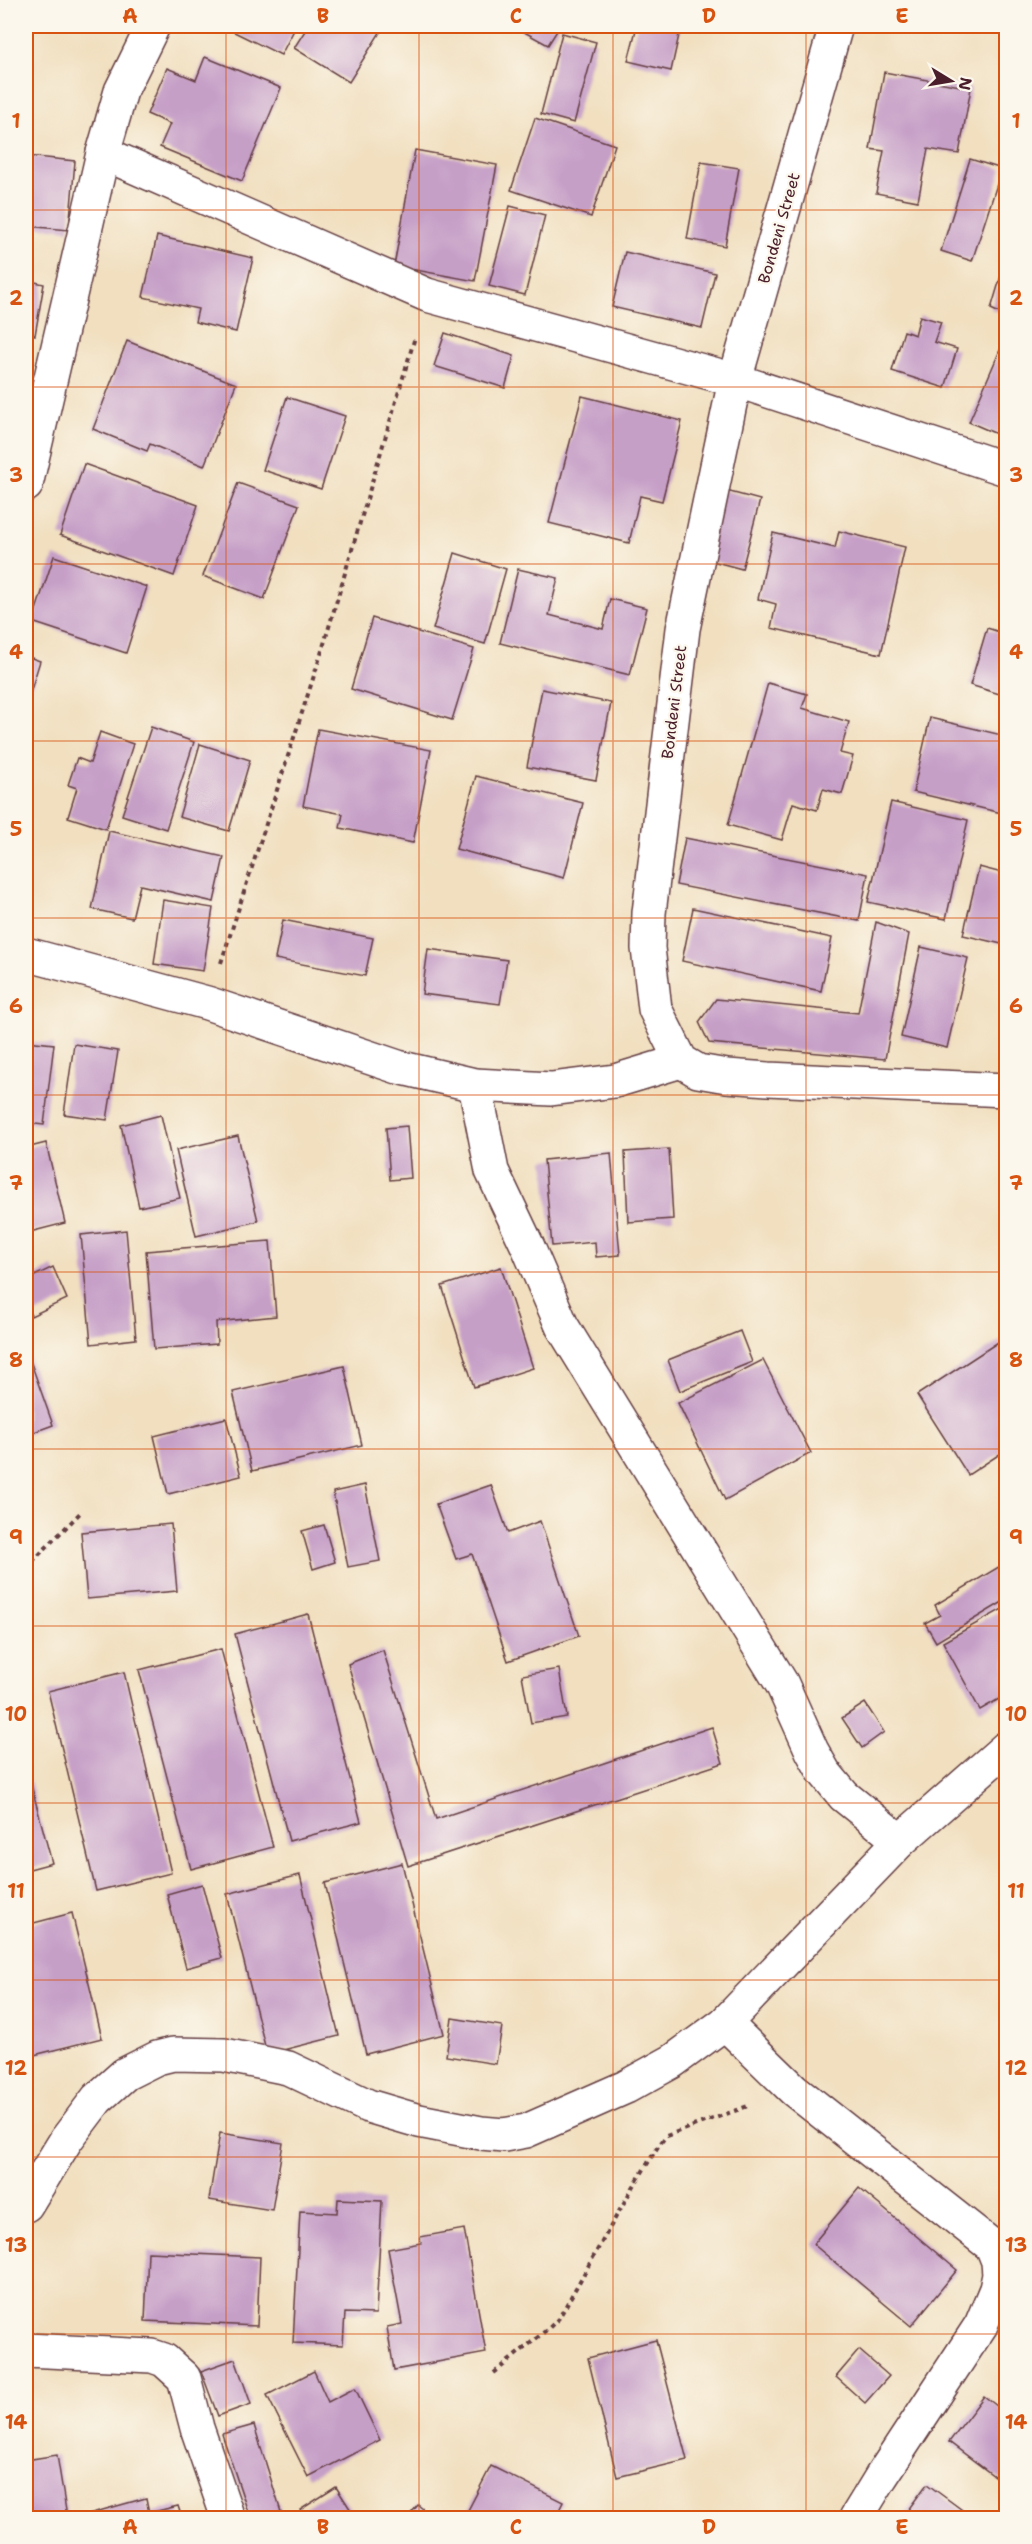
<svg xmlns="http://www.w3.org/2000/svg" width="1032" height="2544" font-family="'Shantell Sans',sans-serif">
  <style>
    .building { fill: #c69fc7 }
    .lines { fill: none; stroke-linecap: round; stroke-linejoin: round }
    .minor-casing { stroke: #633c41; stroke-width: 36 }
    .path { stroke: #633c41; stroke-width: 4; stroke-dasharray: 4.5 4.5; stroke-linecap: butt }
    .minor { stroke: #fff; stroke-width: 33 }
    .grid { fill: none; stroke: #d8530f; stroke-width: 1.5; stroke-opacity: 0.55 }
    .labels { text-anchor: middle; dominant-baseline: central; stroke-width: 4.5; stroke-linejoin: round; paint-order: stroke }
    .street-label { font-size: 16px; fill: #4a1f2b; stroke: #fbf7ec }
    .neatline { fill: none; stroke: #d8530f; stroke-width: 2 }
    .grid-label { font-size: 20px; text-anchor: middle; font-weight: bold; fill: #d8530f }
  </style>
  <rect width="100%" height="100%" fill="#fbf7ec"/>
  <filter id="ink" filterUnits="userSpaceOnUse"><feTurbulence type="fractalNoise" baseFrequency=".0167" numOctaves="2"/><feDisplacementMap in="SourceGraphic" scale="12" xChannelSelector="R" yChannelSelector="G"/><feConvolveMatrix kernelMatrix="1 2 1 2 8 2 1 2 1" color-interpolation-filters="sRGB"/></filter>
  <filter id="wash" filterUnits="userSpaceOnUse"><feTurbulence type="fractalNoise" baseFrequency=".008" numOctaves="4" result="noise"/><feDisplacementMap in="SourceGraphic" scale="24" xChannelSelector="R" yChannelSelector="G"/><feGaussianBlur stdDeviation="1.35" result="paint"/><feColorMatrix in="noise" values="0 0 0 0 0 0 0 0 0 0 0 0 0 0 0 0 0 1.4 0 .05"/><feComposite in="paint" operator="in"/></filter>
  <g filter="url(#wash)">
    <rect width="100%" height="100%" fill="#f1dfbf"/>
    <g id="blocks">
      <!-- building -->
      <g class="building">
        <path d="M222,26H296L281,55Z"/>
        <path d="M308,26H384L349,82L294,48Z"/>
        <path d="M470,26H484L481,32Z"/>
        <path d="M519,26H560L548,45L517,28Z"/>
        <path d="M637,26H681L671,71L628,61Z"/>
        <path d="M562,33L596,42L574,123L541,114Z"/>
        <path d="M205,57L281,88L242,181L160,147L170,124L147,114L167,68L196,80Z"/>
        <path d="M884,72L971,88L959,154L928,149L918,201L876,193L884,151L870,149Z"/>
        <path d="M535,118L615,145L591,217L511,190Z"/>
        <path d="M415,150L497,165L475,281L394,266Z"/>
        <path d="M26,156L75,161L69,230L26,226Z"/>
        <path d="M970,159L1002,169L972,261L941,251Z"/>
        <path d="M701,162L739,168L725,246L687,239Z"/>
        <path d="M510,206L545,215L525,295L489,286Z"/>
        <path d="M157,236L253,258L236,332L195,322L198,309L143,297Z"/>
        <path d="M625,252L715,273L702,328L612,307Z"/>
        <path d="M1006,259V316L991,309Z"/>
        <path d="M26,280L44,284L35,335L26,333Z"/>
        <path d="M920,316L941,322L934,342L957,349L945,388L892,371L904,331L915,335Z"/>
        <path d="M445,333L514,356L505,388L434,366Z"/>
        <path d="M1006,336V438L969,422Z"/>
        <path d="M127,341L236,384L204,466L150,444L147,451L93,429Z"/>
        <path d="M582,396L682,421L662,501L640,496L629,543L549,523Z"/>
        <path d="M287,397L345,416L321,489L263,470Z"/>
        <path d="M84,464L198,505L174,576L60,535Z"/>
        <path d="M238,483L299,505L264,599L203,576Z"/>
        <path d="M719,489L760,500L742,569L701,558Z"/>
        <path d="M839,531L905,547L881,654L771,628L776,604L758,599L773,533L835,548Z"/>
        <path d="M455,553L506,569L485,644L433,629Z"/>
        <path d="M54,556L147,587L126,653L32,622Z"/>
        <path d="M518,569L558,578L549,615L603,629L610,599L647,608L630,675L500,643Z"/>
        <path d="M372,618L474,649L452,720L351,689Z"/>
        <path d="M987,628L1006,634V696L970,685Z"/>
        <path d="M26,656L40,661L26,706Z"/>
        <path d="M768,683L807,694L802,708L849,722L840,753L853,756L842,794L823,789L817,810L793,803L782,840L728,825Z"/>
        <path d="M542,689L611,703L596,780L527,767Z"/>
        <path d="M930,718L1006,736V814L913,792Z"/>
        <path d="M151,727L194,742L166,829L122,815Z"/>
        <path d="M318,729L431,750L413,843L340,828L343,814L303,806Z"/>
        <path d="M100,732L133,744L106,829L68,817L77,788L68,785L77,758L90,763Z"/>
        <path d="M200,744L250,760L229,831L179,817Z"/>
        <path d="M476,776L583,803L564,878L456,849Z"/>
        <path d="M891,802L968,820L946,919L868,902Z"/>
        <path d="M109,831L224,857L214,902L140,885L132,918L92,909Z"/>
        <path d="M685,838L868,874L859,921L676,885Z"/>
        <path d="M979,867L1006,874V945L963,935Z"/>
        <path d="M163,900L213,908L203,971L154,964Z"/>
        <path d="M693,908L832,938L821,991L682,961Z"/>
        <path d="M283,920L373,938L365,976L275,959Z"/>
        <path d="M876,922L909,934L885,1059L709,1043L699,1022L716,999L858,1013Z"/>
        <path d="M921,947L968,958L947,1048L901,1037Z"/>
        <path d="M428,949L507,960L500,1004L422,994Z"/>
        <path d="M26,1041L54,1044L44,1125L26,1123Z"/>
        <path d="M74,1044L118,1051L107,1120L64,1114Z"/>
        <path d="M161,1115L180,1198L139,1207L121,1125Z"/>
        <path d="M407,1126L411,1178L390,1180L386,1128Z"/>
        <path d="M238,1136L258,1221L196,1236L176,1150Z"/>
        <path d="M46,1143L65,1223L26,1233V1148Z"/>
        <path d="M669,1149L673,1219L628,1222L625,1152Z"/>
        <path d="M611,1153L620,1255L596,1257L595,1242L552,1246L544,1160Z"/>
        <path d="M126,1230L136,1339L91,1344L81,1235Z"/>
        <path d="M270,1241L276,1316L216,1322L217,1344L154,1349L146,1251Z"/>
        <path d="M53,1267L67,1299L31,1316L26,1304V1280Z"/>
        <path d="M501,1267L533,1368L474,1387L442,1286Z"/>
        <path d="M740,1331L752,1362L680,1391L668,1360Z"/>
        <path d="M1006,1337V1450L968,1475L917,1395Z"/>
        <path d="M26,1349L53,1425L26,1435Z"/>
        <path d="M763,1360L811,1453L725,1500L678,1403Z"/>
        <path d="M344,1366L362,1445L252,1471L233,1392Z"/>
        <path d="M226,1418L241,1476L168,1494L154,1436Z"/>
        <path d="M365,1485L380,1561L348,1567L333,1492Z"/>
        <path d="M491,1485L508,1533L540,1521L579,1636L508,1661L472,1554L456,1559L436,1504Z"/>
        <path d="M171,1524L177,1591L87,1599L81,1532Z"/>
        <path d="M324,1525L335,1562L313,1569L302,1531Z"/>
        <path d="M1002,1565L1006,1573V1600L936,1642L925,1623L940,1615L935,1605Z"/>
        <path d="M1006,1607V1695L980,1710L943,1642Z"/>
        <path d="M308,1614L361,1822L289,1841L235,1634Z"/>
        <path d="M221,1649L273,1847L191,1869L139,1670Z"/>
        <path d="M383,1650L436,1819L712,1727L723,1763L408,1866L348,1664Z"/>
        <path d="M559,1669L567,1717L531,1723L522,1675Z"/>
        <path d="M124,1672L171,1873L96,1891L48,1691Z"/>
        <path d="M865,1703L884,1732L862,1748L842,1718Z"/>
        <path d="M26,1766L52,1863L26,1870Z"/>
        <path d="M402,1863L444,2034L366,2054L325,1883Z"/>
        <path d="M300,1875L339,2036L267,2054L227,1894Z"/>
        <path d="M202,1884L222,1958L186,1968L167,1894Z"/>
        <path d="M72,1913L102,2038L26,2057V1925Z"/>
        <path d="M452,2018L502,2026L496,2064L446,2056Z"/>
        <path d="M220,2133L283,2143L272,2210L209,2200Z"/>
        <path d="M859,2188L957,2270L911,2326L813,2244Z"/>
        <path d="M338,2199L382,2201L376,2314L345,2313L343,2345L293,2343L300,2211L337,2213Z"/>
        <path d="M464,2229L486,2353L394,2370L387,2327L402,2324L388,2249L421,2243L420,2237Z"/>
        <path d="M148,2252L260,2257L257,2326L145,2321Z"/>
        <path d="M656,2340L687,2460L617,2477L588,2358Z"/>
        <path d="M859,2350L889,2376L865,2403L836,2377Z"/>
        <path d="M235,2359L251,2404L218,2416L201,2371Z"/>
        <path d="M314,2371L328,2402L355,2388L380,2440L308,2477L267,2395Z"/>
        <path d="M984,2396L1006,2413V2485L949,2442Z"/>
        <path d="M254,2425L281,2512L258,2518H250L222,2434Z"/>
        <path d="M57,2455L67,2517L26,2518V2460Z"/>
        <path d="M491,2466L563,2502L555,2518H464Z"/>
        <path d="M927,2484L973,2518H902Z"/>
        <path d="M336,2487L356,2518H305L300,2510Z"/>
        <path d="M146,2498L149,2513L178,2506L182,2518H89L88,2514Z"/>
        <path d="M418,2505L434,2518H407Z"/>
      </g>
    </g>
  </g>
  <g filter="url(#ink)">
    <use href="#blocks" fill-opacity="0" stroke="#633c41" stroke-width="1.5"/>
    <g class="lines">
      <!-- minor casing -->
      <g class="minor-casing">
        <g id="minor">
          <path d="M836,26L735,380L683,629L649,913L648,948L655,1009L681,1061L698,1071L727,1076L768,1079L1006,1090"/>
          <path d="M103,153L427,295L735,380L1006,469"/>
          <path d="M26,485L103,153L121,91L153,26"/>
          <path d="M26,954L207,1003L398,1067L475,1085L551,1089L615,1081L681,1061"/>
          <path d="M475,1085L492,1171L528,1247L562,1326L782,1684L812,1751L824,1772L844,1796L900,1841"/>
          <path d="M725,2023L794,2090L992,2246L998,2261L999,2275L996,2289L981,2325L881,2477L856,2518"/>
          <path d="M26,2205L66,2140L97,2099L125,2074L157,2058L173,2054L224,2055L288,2068L368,2106L419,2121L481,2133L504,2135L526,2131L626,2087L673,2061L725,2023L900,1841L1006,1748"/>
          <path d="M26,2350L152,2356L164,2360L184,2378L197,2428L228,2518"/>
        </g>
      </g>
      <!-- path -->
      <g class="path">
        <path d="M221,963L321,654L415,337"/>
        <path d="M26,1568L82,1511"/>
        <path d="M494,2373L549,2328L559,2318L626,2199L657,2148L666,2136L748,2106"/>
      </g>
      <!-- minor -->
      <use href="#minor" class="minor"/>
    </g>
  </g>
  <!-- grid -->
  <path class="grid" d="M226,26V2518M419,26V2518M613,26V2518M806,26V2518M26,210H1006M26,387H1006M26,564H1006M26,741H1006M26,918H1006M26,1095H1006M26,1272H1006M26,1449H1006M26,1626H1006M26,1803H1006M26,1980H1006M26,2157H1006M26,2334H1006"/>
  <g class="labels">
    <!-- street labels -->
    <g class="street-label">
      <text transform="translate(779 228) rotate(-74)">Bondeni Street</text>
      <text transform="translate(674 702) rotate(-83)">Bondeni Street</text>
    </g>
  </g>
  <!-- margin -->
  <rect width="1032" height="2544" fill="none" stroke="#fbf7ec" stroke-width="66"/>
  <!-- north arrow -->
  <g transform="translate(951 81) rotate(101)" stroke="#fbf7ec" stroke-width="4.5" paint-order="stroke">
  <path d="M0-4.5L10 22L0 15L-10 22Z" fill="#4a1f2b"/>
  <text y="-9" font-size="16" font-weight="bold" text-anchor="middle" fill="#4a1f2b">N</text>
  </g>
  <rect x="33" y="33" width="966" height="2478" class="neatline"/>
  <g class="grid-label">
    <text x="130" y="23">A</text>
    <text x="323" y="23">B</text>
    <text x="516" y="23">C</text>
    <text x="709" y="23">D</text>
    <text x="902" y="23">E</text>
    <text x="16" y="128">1</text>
    <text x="1016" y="128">1</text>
    <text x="16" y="305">2</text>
    <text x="1016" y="305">2</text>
    <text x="16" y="482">3</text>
    <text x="1016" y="482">3</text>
    <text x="16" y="659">4</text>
    <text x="1016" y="659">4</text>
    <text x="16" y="836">5</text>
    <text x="1016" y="836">5</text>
    <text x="16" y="1013">6</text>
    <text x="1016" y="1013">6</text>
    <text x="16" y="1190">7</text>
    <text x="1016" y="1190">7</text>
    <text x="16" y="1367">8</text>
    <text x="1016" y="1367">8</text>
    <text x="16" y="1544">9</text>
    <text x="1016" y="1544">9</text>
    <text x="16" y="1721">10</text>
    <text x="1016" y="1721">10</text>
    <text x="16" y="1898">11</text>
    <text x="1016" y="1898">11</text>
    <text x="16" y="2075">12</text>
    <text x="1016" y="2075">12</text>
    <text x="16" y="2252">13</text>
    <text x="1016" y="2252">13</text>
    <text x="16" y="2429">14</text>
    <text x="1016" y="2429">14</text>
    <text x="130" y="2534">A</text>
    <text x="323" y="2534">B</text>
    <text x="516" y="2534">C</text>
    <text x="709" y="2534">D</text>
    <text x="902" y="2534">E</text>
  </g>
</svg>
